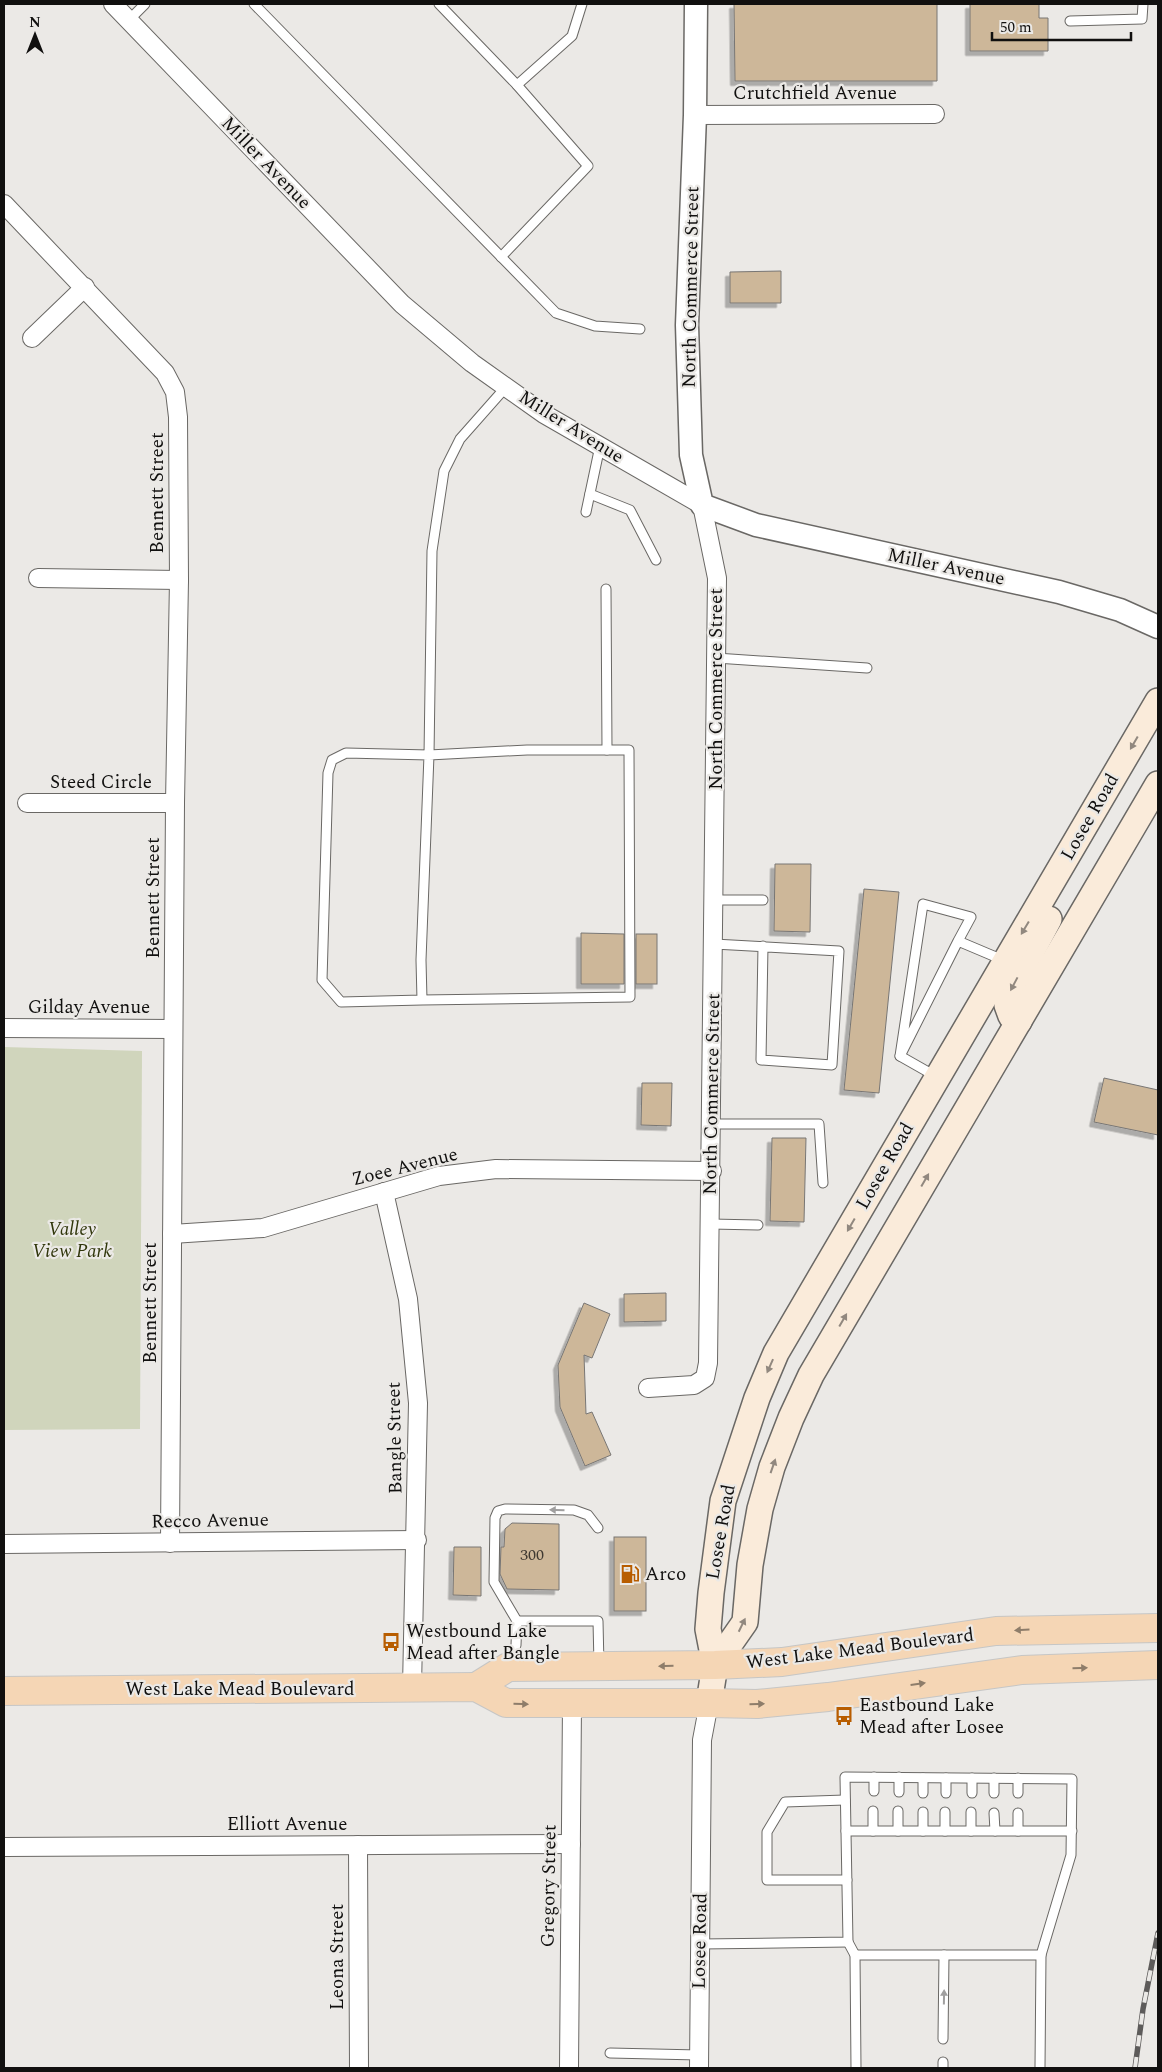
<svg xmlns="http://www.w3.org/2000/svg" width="1162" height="2072" font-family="Spectral,serif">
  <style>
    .green { fill: #d0d5bc }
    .building { fill: #cdb799; stroke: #787674; filter: url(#shadow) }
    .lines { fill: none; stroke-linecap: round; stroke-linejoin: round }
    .service-casing { stroke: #6a6865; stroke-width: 11 }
    .minor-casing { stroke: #6a6865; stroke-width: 20 }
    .tertiary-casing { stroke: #6a6865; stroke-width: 25 }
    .secondary-casing { stroke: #6a6865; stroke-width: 28 }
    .primary-casing { stroke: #c6c6c5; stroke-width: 30 }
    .service { stroke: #fff; stroke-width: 9 }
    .minor { stroke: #fff; stroke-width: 18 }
    .tertiary { stroke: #fff; stroke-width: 22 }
    .secondary { stroke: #faebda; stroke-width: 25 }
    .primary { stroke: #f5d6b5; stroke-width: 28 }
    .rail-casing { stroke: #5d5b5a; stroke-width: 5.5 }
    .rail { stroke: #ebe9e6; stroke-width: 4; stroke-dasharray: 11; stroke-linecap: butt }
    .oneway { fill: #91887f }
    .oneway2 { fill: #a09f9f }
    .oneway3 { fill: #8e7d6a }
    .labels { text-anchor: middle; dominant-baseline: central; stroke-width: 4.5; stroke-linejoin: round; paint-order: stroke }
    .number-label { font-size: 16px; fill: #403a32 }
    .street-label { font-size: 19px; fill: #11100f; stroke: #ebe9e6 }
    .park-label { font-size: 19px; font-style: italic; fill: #30360b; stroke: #ebe9e6 }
    .poi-label { font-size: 19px; fill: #11100f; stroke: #ebe9e6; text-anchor: start }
  </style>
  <defs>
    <filter id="shadow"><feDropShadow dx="-4.5" dy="4.5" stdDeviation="0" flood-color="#0004"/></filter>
  </defs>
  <rect width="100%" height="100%" fill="#ebe9e6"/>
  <!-- green -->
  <path class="green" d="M4,1047L142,1051L140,1429L4,1430Z"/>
  <!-- building -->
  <g class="building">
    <path d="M734,4H937V81H735Z"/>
    <path d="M970,4H1039V18H1048V51H970Z"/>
    <path d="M781,271V303H730V272Z"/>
    <path d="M775,864H811L810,932L774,931Z"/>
    <path d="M864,889L899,892L879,1093L844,1090Z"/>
    <path d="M581,933L624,934V984H581Z"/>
    <rect x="636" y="934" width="21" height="50"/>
    <path d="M1104,1078L1158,1090V1135L1094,1122Z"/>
    <path d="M642,1083H672L671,1126L641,1125Z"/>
    <path d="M772,1138H806L804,1222L770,1221Z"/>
    <path d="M666,1293V1321L624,1322V1294Z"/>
    <path d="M584,1303L610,1314L592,1358L584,1355L586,1414L592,1412L611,1455L585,1466L560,1407L558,1365Z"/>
    <path d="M512,1523L559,1524V1590L507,1589L500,1574L501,1547H504L505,1529Z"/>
    <rect x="614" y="1537" width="32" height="74"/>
    <path d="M454,1547H481V1596L453,1595Z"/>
  </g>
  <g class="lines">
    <!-- service casing -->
    <g class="service-casing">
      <g id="service">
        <path d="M254,4L556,313L595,326L640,329"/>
        <path d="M439,4L517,85L572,36L582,4"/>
        <path d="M129,20L145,4"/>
        <path d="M1070,21L1142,19L1143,4"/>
        <path d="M501,257L588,166L517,85"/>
        <path d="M590,494L630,510L656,560"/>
        <path d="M586,512L600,446"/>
        <path d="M606,589L607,750"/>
        <path d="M716,658L867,668"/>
        <path d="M714,900H763"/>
        <path d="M958,941L900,1056L923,904L971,917L958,941L1003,960"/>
        <path d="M714,944L839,951L832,1065L761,1060L763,946"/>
        <path d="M422,1000L341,1002L322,980L328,773L332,760L346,753L429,755L527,750H629L630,997L422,1000L421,960L429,755L432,551L444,471L460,439L506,387"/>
        <path d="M900,1056L937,1077"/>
        <path d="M712,1124H819L823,1183"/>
        <path d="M711,1224L758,1225"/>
        <path d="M517,1621L494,1582L495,1518L498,1511L505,1509L574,1510L588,1515L598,1528"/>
        <path d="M509,1665L516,1645L517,1621H598L599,1665"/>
        <path d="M972,1778V1793"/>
        <path d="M994,1778V1793"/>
        <path d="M874,1791V1777"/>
        <path d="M899,1792V1777"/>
        <path d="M923,1793V1778"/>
        <path d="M946,1793V1778"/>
        <path d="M1018,1793V1778"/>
        <path d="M845,1800L785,1802L767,1832V1880H847"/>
        <path d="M971,1812V1831"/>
        <path d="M994,1813L995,1831"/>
        <path d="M846,1831H1072"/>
        <path d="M873,1831V1811"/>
        <path d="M898,1831V1811"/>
        <path d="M923,1831V1812"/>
        <path d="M945,1831V1812"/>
        <path d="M1018,1831V1813"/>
        <path d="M848,1942L855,1955L856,2068"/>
        <path d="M700,1944L848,1942L845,1777L1072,1779L1071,1855L1041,1955H855"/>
        <path d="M943,2039L944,1955"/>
        <path d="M610,2053L699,2055"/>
        <path d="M943,2068V2062"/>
        <path d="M1040,2068L1041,1955"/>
      </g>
    </g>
    <!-- minor casing -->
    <g class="minor-casing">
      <g id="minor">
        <path d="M113,4L402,304L472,363L544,414L702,505L717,578L708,1363L705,1378L694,1385L648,1388"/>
        <path d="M695,115L935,114"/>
        <path d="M4,204L165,373L175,392L178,417L179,580L175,803L170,1543"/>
        <path d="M32,338L85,287"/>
        <path d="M38,578L179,580"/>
        <path d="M27,803H175"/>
        <path d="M4,1028L173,1029"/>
        <path d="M384,1192L408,1299L418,1403L412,1687"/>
        <path d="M172,1234L263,1228L439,1176L496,1169L712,1171"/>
        <path d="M4,1544L417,1540"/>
        <path d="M358,1845L359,2068"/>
        <path d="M4,1847L571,1844"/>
        <path d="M569,2068L572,1704"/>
        <path d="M699,2068L702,1740L709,1703"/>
      </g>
    </g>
    <!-- tertiary casing -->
    <g class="tertiary-casing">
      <path id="tertiary" d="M696,4L695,115L687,325L691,455L702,505L756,525L1059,592L1120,610L1158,627"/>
    </g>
    <!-- secondary casing -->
    <g class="secondary-casing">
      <g id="secondary">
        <path d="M1019,1021L1011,1016L1007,1005L1009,994L1049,919"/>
        <path d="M715,1665L745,1622L750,1565L760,1509L772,1467L791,1418L811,1375L1158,784"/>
        <path d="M709,1703L715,1665L708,1629L711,1593L723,1501L757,1398L776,1353L1158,701"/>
      </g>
    </g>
    <!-- primary casing -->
    <g class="primary-casing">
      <g id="primary">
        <path d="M476,1687L508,1667L715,1665L782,1662L996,1631L1158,1628"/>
        <path d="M4,1691L476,1687L506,1703H709L757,1704L828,1697L1022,1670L1158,1665"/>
      </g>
    </g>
    <!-- service -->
    <use href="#service" class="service"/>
    <!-- minor -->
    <use href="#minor" class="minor"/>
    <!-- tertiary -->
    <use href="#tertiary" class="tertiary"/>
    <!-- secondary -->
    <use href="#secondary" class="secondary"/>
    <!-- primary -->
    <use href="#primary" class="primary"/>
    <!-- rail casing -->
    <g class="rail-casing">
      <path id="rail" d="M1135,2068L1143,2009L1158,1933"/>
    </g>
    <!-- rail -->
    <use href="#rail" class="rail"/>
  </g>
  <!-- one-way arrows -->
  <defs><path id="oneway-solid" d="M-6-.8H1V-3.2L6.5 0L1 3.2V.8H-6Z" transform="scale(1.25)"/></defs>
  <g class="oneway">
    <use href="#oneway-solid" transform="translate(1134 743) rotate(120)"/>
    <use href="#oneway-solid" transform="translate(1025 928) rotate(121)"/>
    <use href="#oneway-solid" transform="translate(1014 984) rotate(118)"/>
    <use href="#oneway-solid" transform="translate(925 1180) rotate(-60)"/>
    <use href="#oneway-solid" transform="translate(851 1225) rotate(120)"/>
    <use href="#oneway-solid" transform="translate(843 1320) rotate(-60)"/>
    <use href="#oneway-solid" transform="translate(770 1366) rotate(114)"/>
    <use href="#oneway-solid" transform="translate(773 1466) rotate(-71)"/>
    <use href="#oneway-solid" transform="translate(742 1625) rotate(-64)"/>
  </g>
  <g class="oneway2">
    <use href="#oneway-solid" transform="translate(557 1510) rotate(-179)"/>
    <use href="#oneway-solid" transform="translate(944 1997) rotate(-89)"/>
  </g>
  <g class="oneway3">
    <use href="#oneway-solid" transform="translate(1022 1630) rotate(177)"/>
    <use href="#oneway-solid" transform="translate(666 1666) rotate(179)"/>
    <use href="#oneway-solid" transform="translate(1080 1668) rotate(-2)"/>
    <use href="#oneway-solid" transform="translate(918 1684) rotate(-8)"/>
    <use href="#oneway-solid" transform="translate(521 1704) rotate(1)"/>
    <use href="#oneway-solid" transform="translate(757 1704) rotate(-2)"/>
  </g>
  <!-- icons -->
  <defs>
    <g id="fuel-bare" transform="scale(1.5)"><path d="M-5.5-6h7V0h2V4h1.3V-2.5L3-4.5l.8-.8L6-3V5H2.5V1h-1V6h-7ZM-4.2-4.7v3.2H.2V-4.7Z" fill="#b85d00" stroke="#ebe9e6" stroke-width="2.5" paint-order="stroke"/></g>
    <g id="bus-bare" transform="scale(1.5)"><path d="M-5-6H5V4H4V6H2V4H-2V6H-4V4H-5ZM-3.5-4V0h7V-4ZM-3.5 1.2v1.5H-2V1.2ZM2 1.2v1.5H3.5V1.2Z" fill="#b85d00" stroke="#ebe9e6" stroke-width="2.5" paint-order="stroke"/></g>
  </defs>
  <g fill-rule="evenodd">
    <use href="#fuel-bare" x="630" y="1574"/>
    <use href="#bus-bare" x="391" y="1642"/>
    <use href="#bus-bare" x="844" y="1716"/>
  </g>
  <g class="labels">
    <!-- number labels -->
    <g class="number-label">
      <text x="532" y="1555">300</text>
    </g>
    <!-- street labels -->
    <g class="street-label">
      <text x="815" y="93">Crutchfield Avenue</text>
      <text transform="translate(266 163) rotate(46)">Miller Avenue</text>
      <text transform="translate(691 287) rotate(-89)">North Commerce Street</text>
      <text transform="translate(571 427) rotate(32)">Miller Avenue</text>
      <text transform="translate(157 493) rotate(-90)">Bennett Street</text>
      <text transform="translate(946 567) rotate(12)">Miller Avenue</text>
      <text transform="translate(716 689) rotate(-90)">North Commerce Street</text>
      <text x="101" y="782">Steed Circle</text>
      <text transform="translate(1090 817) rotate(-60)">Losee Road</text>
      <text transform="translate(153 898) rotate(-90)">Bennett Street</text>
      <text x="89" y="1007">Gilday Avenue</text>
      <text transform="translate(712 1094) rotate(-89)">North Commerce Street</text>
      <text transform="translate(885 1166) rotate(-60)">Losee Road</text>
      <text transform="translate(405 1167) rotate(-14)">Zoee Avenue</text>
      <text transform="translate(150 1303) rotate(-90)">Bennett Street</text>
      <text transform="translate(395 1438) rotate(-91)">Bangle Street</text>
      <text transform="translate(210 1521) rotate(-1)">Recco Avenue</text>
      <text transform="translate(721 1532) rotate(-80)">Losee Road</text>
      <text transform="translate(860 1649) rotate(-7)">West Lake Mead Boulevard</text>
      <text x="240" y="1689">West Lake Mead Boulevard</text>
      <text x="287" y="1824">Elliott Avenue</text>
      <text transform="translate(549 1886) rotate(-89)">Gregory Street</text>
      <text transform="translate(700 1941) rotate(-89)">Losee Road</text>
      <text transform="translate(337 1957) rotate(-90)">Leona Street</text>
    </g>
    <!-- park labels -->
    <g class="park-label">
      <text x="72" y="1229">Valley<tspan x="72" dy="22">View Park</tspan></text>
    </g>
    <!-- poi labels -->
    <g class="poi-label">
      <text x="645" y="1574">Arco</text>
      <text x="406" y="1631">Westbound Lake<tspan x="406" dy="22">Mead after Bangle</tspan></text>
      <text x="859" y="1705">Eastbound Lake<tspan x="859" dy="22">Mead after Losee</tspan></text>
    </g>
  </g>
  <!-- border -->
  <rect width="1162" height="2072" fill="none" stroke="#11100f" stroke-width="10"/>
  <!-- north arrow -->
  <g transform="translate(35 35)" stroke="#ebe9e6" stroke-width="4" paint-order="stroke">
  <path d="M0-4L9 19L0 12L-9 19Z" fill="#11100f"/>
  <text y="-8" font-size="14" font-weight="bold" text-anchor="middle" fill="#11100f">N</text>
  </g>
  <!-- scale -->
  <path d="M992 32v8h139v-8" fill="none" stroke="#11100f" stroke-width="2.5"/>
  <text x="1000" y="32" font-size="15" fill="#11100f" stroke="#ebe9e6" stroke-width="4" paint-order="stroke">50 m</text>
</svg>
